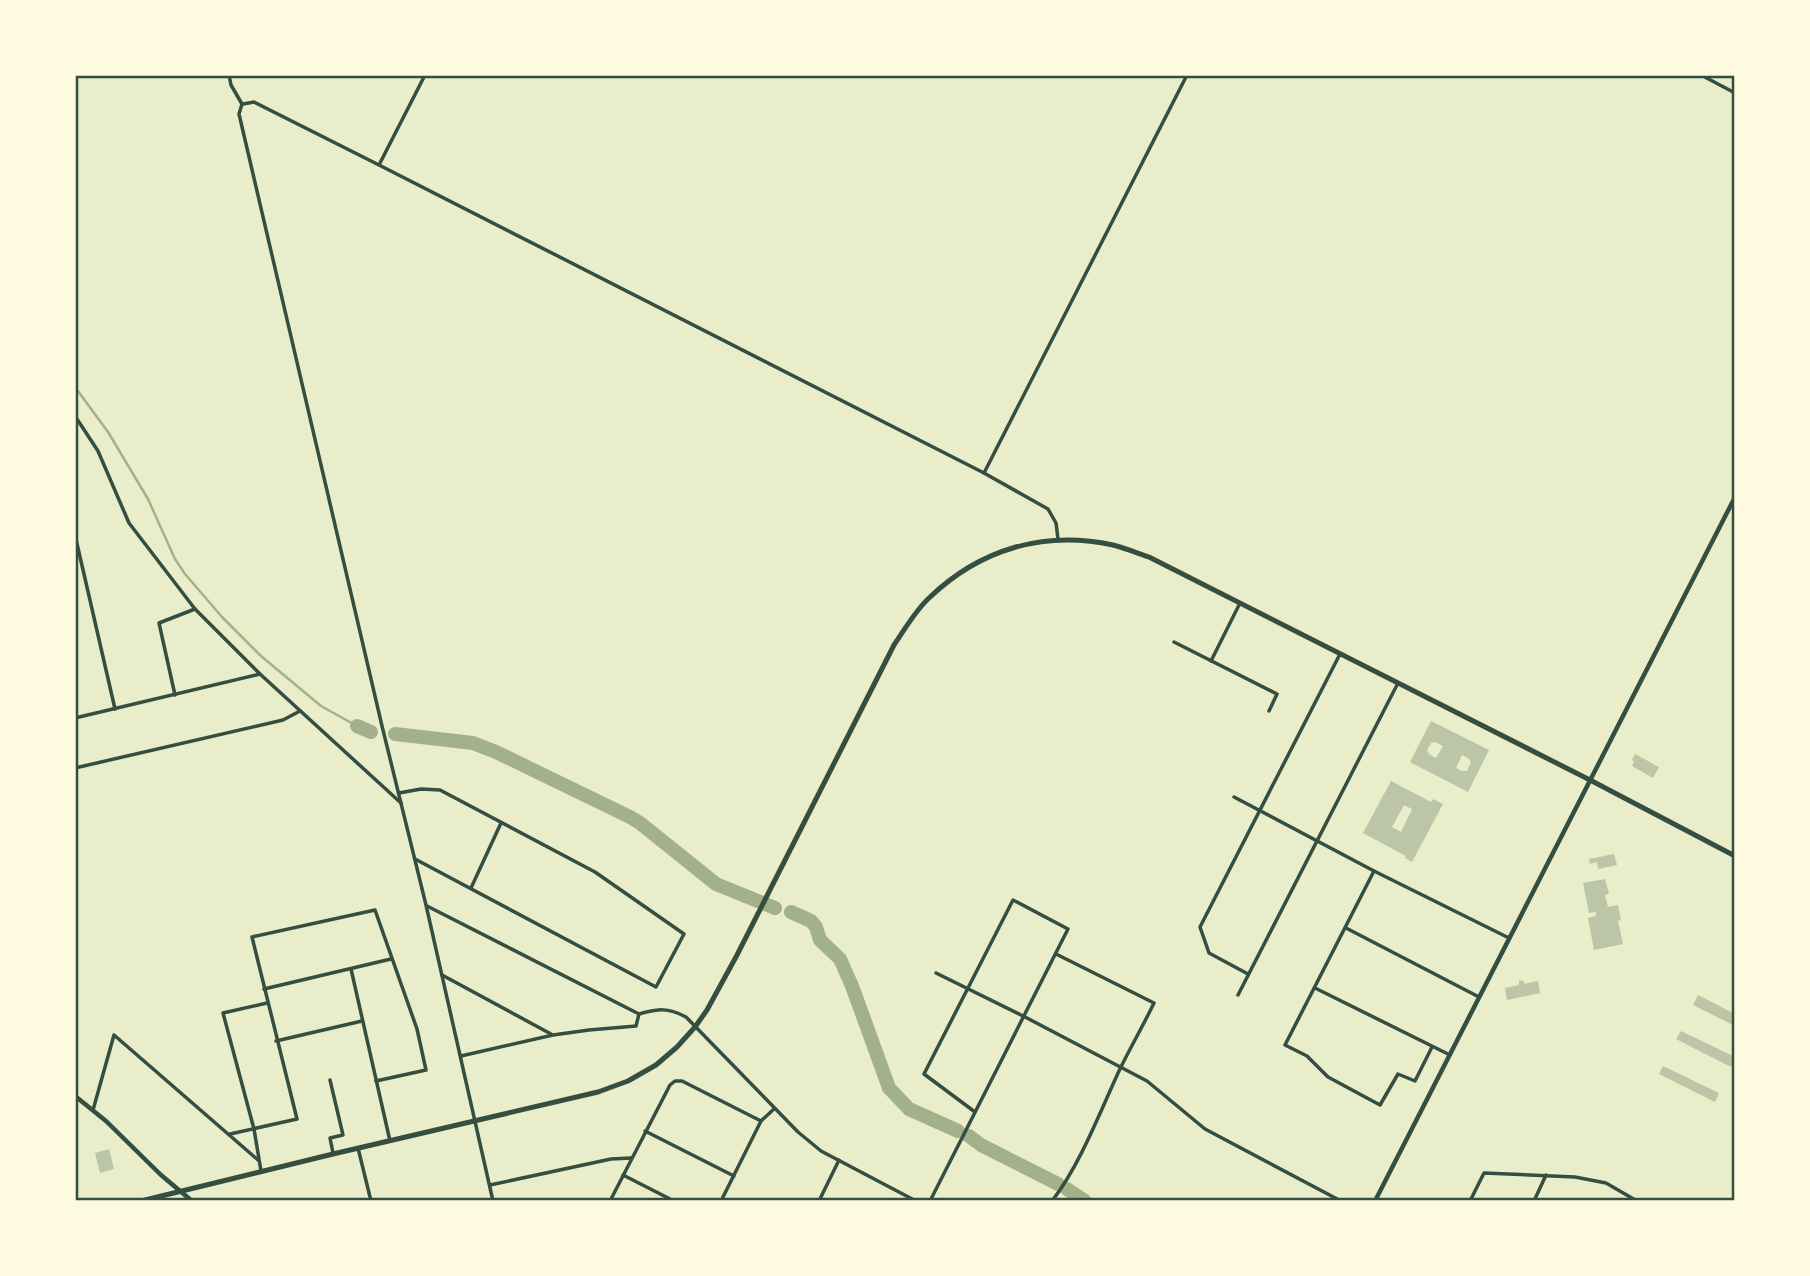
<svg xmlns="http://www.w3.org/2000/svg" width="1810" height="1276" font-family="'PT Sans',sans-serif">
  <style>
    .lines { fill: none; stroke-linecap: round; stroke-linejoin: round }
    .stream { stroke: #a3b18a; stroke-width: 2.5 }
    .river { stroke: #a3b18a; stroke-width: 14 }
    .building { fill: #bcc5a7; fill-rule: evenodd }
    .minor { stroke: #344e41; stroke-width: 3.5 }
    .tertiary { stroke: #344e41; stroke-width: 4.5 }
    .secondary { stroke: #344e41; stroke-width: 5 }
    .neatline { fill: none; stroke: #344e41; stroke-width: 2.5 }
  </style>
  <rect width="100%" height="100%" fill="#e9edc9"/>
  <g class="lines">
    <!-- stream -->
    <path class="stream" d="M75,387L108,432L148,499L175,559L185,574L222,617L261,656L321,706L357,726"/>
    <!-- river -->
    <g class="river">
      <path d="M357,726L371,732"/>
      <path d="M395,734L473,743L496,752L630,817L640,823L716,884L775,908"/>
      <path d="M791,912L811,921L816,927L820,940L840,959L852,986L889,1088L909,1109L958,1131"/>
      <path d="M969,1136L981,1145L1058,1184"/>
      <path d="M1067,1189L1085,1201"/>
    </g>
  </g>
  <!-- building -->
  <g class="building">
    <path d="M1431,721L1489,750L1468,792L1410,762ZM1435,742L1443,746L1436,758L1429,754L1427,750L1431,743ZM1462,755L1468,758L1471,762L1467,771H1462L1456,768Z"/>
    <path d="M1635,754L1659,767L1653,778L1632,766L1634,762L1632,760Z"/>
    <path d="M1391,781L1431,802L1433,799L1443,804L1412,862L1405,858L1406,856L1363,833ZM1404,805L1412,809L1401,832L1392,827Z"/>
    <path d="M1614,854L1617,865L1598,869L1597,862L1590,864L1589,859Z"/>
    <path d="M1605,879L1609,894L1605,895L1608,907L1618,905L1621,920L1618,921L1623,944L1594,950L1588,918L1596,916V912L1589,913L1583,883Z"/>
    <path d="M1519,980L1524,981V984L1538,981L1540,993L1507,1000L1505,988L1519,985Z"/>
    <path d="M1698,995L1735,1014V1026L1693,1005Z"/>
    <path d="M1681,1031L1735,1057L1731,1067L1676,1039Z"/>
    <path d="M1663,1066L1719,1093L1715,1102L1659,1074Z"/>
    <path d="M109,1149L114,1169L100,1173L95,1153Z"/>
  </g>
  <g class="lines">
    <!-- minor -->
    <g class="minor">
      <path d="M229,75L231,85L242,104L239,114L382,726L426,905L493,1201"/>
      <path d="M1701,75L1735,93"/>
      <path d="M243,104L254,102L379,165L984,473L1048,509L1056,523L1058,539"/>
      <path d="M379,165L425,75"/>
      <path d="M75,416L98,451L129,523L195,609L260,674L401,803"/>
      <path d="M984,473L1187,75"/>
      <path d="M75,535L115,709"/>
      <path d="M1174,642L1277,694L1269,711"/>
      <path d="M1211,661L1240,603"/>
      <path d="M175,695L159,623L195,609"/>
      <path d="M75,718L260,674"/>
      <path d="M75,768L283,720L300,711"/>
      <path d="M399,793L421,789L440,790L595,872L684,934L656,987L415,859"/>
      <path d="M1234,797L1374,871L1509,938"/>
      <path d="M1374,871L1285,1045L1307,1056L1328,1077L1380,1105L1398,1074L1415,1081L1432,1047"/>
      <path d="M471,888L501,823"/>
      <path d="M427,906L639,1014C658,1009 668,1007 686,1017L798,1132L821,1151L916,1201"/>
      <path d="M1346,928L1479,997"/>
      <path d="M351,969L390,1141"/>
      <path d="M936,973L1025,1017L1147,1081L1205,1129L1341,1201"/>
      <path d="M1248,974L1209,953L1200,927L1340,654"/>
      <path d="M442,975L551,1034"/>
      <path d="M1315,988L1450,1055"/>
      <path d="M264,989L391,959"/>
      <path d="M1238,995L1398,683"/>
      <path d="M276,1041L362,1021"/>
      <path d="M461,1056L553,1035L589,1030L636,1026L639,1014"/>
      <path d="M330,1080L343,1135L330,1138L333,1153"/>
      <path d="M93,1110L114,1035L258,1160"/>
      <path d="M645,1131L734,1176"/>
      <path d="M230,1134L297,1119L252,937L375,910L417,1029L426,1070L376,1081"/>
      <path d="M358,1148L371,1201"/>
      <path d="M261,1171L254,1129L223,1013L267,1003"/>
      <path d="M623,1175L674,1201"/>
      <path d="M490,1185L611,1159L631,1158"/>
      <path d="M610,1201L670,1085L675,1081H682L761,1121L774,1109"/>
      <path d="M721,1201L761,1121"/>
      <path d="M819,1201L839,1160"/>
      <path d="M930,1201L1068,929L1013,900L924,1074L975,1112"/>
      <path d="M1052,1201C1080,1165 1100,1112 1119,1071C1130,1048 1143,1026 1154,1003L1056,954"/>
      <path d="M1470,1201L1484,1173L1575,1177L1606,1183L1637,1201"/>
      <path d="M1534,1201L1546,1175"/>
    </g>
    <!-- tertiary -->
    <g class="tertiary">
      <path d="M75,1096L106,1121L161,1175L192,1201"/>
      <path d="M1375,1201L1735,497"/>
    </g>
    <!-- secondary -->
    <path class="secondary" d="M141,1201L333,1154L598,1092L628,1081L656,1065L677,1047L695,1027L707,1010L737,955L894,645C905,629 915,611 929,598C980,549 1044,530 1113,545C1125,548 1137,553 1149,557L1590,780L1735,856"/>
  </g>
  <!-- border -->
  <rect width="1810" height="1276" fill="none" stroke="#fefae0" stroke-width="154"/>
  <rect x="77" y="77" width="1656" height="1122" class="neatline"/>
</svg>
